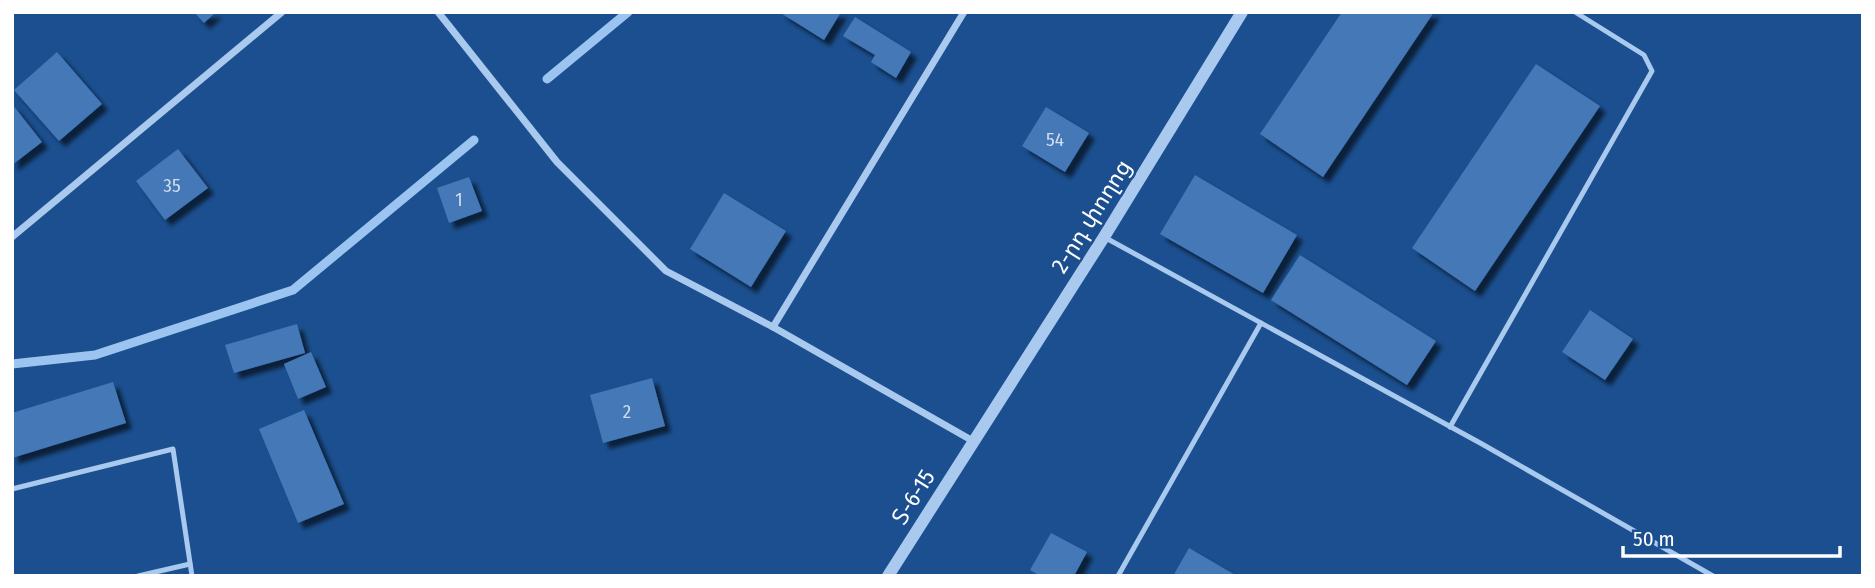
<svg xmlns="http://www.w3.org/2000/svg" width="1875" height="588" font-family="'Fira Sans Condensed','Noto Sans Armenian',sans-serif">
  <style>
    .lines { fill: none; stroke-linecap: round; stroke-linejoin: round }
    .stream { stroke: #9cc4f0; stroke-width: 9 }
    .building { fill: #4478b7; filter: url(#shadow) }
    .service { stroke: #a9c9ee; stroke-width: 5 }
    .minor { stroke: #a9c9ee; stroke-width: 7 }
    .tertiary { stroke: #a9c9ee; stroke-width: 12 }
    .labels { text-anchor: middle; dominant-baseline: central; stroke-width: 5; stroke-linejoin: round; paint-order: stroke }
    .number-label { font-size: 19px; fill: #d0dded }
    .street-label { font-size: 23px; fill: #fff; stroke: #1b4f8f }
  </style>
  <defs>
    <filter id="shadow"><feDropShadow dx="6" dy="6" stdDeviation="2" flood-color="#0009"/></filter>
  </defs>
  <rect width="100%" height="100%" fill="#1b4f8f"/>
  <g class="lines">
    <!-- stream -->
    <g class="stream">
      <path d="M547,79L628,12"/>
      <path d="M12,364L95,355L293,290L474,140"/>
    </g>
  </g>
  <!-- building -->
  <g class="building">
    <path d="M194,12H216L204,23Z"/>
    <path d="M779,12H841L824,40Z"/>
    <path d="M1342,12H1434L1323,177L1260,134Z"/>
    <path d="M855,17L911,52L896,78L871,62L875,55L843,36Z"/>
    <path d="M57,52L102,104L59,141L14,90Z"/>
    <path d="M1536,64L1600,106L1475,291L1412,248Z"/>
    <path d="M12,104L42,142L12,165Z"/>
    <path d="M1046,107L1089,133L1065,172L1022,146Z"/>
    <path d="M178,149L208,188L165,220L136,181Z"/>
    <path d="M1195,175L1297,235L1263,293L1160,234Z"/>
    <path d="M469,177L482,211L449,223L437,188Z"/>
    <path d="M724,193L786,231L751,287L690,249Z"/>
    <path d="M1300,255L1436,341L1407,385L1271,300Z"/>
    <path d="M1590,310L1633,339L1605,380L1562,352Z"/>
    <path d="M297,324L305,353L234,373L225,345Z"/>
    <path d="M311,352L326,387L298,399L284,364Z"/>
    <path d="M652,378L665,426L603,443L590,395Z"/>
    <path d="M113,382L126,423L12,458V413Z"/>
    <path d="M304,410L344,504L298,523L259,429Z"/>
    <path d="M1051,533L1087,552L1074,576H1040L1030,570Z"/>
    <path d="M1189,548L1237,576H1173Z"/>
  </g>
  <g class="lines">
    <!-- service -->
    <g class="service">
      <path d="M1104,237L1482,444L1713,576"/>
      <path d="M1450,427L1652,71L1644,55L1575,12"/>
      <path d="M12,489L173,449L192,576"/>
      <path d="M138,576L190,564"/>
      <path d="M1118,576L1261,323"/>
    </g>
    <!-- minor -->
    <g class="minor">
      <path d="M438,12L557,162L666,271L773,327L973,441"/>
      <path d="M12,237L282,12"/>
      <path d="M773,327L964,12"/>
    </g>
    <!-- tertiary -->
    <path class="tertiary" d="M888,576L1104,237L1242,12"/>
  </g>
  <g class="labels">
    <!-- number labels -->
    <g class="number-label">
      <text x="1055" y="139">54</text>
      <text x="172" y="185">35</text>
      <text x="459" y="199">1</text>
      <text x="627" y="411">2</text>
    </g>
    <!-- street labels -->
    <g class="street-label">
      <text transform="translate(1091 216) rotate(-58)">2-րդ փողոց</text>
      <text transform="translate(913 497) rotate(-58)">Տ-6-15</text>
    </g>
  </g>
  <!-- border -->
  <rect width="1875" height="588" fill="none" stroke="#ffffff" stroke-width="28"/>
  <!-- scale -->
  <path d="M1623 546v10h217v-10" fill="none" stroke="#ffffff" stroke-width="3.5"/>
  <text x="1633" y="546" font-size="21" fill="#ffffff" stroke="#1b4f8f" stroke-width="5" paint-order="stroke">50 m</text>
</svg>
